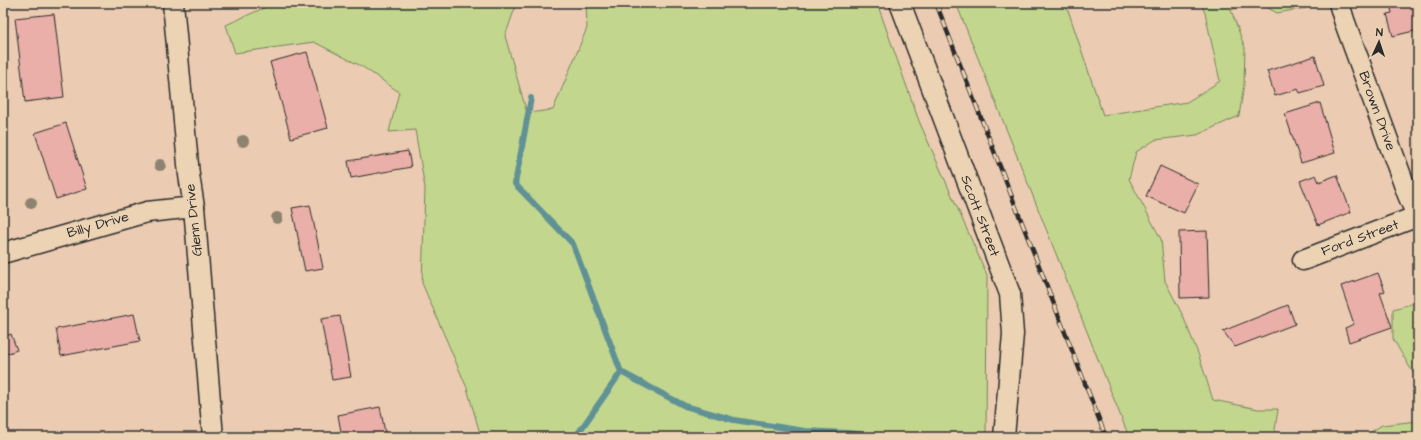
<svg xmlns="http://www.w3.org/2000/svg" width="1421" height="440" font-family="'Architects Daughter',sans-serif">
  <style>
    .green { fill: #c2d78d; stroke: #76815c }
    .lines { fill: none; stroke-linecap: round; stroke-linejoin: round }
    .stream { stroke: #609195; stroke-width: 6 }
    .building { fill: #eaafa8; stroke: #2b2b2b }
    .street-casing { stroke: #2b2b2b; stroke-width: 23 }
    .street { stroke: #ebd3b4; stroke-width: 20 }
    .rail-casing { stroke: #2b2b2b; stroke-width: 4.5 }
    .rail { stroke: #ebd3b4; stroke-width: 3; stroke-dasharray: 9; stroke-linecap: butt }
    .tree { fill: #8e8270 }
    .labels { text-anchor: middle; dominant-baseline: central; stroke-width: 3.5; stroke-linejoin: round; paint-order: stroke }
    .street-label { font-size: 14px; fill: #2b2b2b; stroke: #ebd3b4 }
  </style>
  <rect width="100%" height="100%" fill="#ebccb2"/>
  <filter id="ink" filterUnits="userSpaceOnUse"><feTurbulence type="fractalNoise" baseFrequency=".025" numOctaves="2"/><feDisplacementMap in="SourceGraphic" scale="8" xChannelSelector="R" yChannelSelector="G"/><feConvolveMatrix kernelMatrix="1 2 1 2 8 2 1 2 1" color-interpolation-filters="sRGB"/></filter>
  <g filter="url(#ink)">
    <!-- green -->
    <g class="green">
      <path d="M290,3H515V8L505,36L527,113L553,110L587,28L586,3H877L919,121L987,275L986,437H481L467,388L422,283L425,188L415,130L389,132L399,92L363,67L314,42L235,53L226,25L268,6Z"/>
      <path d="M956,3H1064L1069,13L1103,115L1187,102L1220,81L1205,13L1201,3H1253L1231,10L1245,48L1244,85L1239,116L1197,135L1155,140L1136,152L1129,179L1161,239L1165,281L1183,316L1199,356L1213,400L1258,409H1278L1274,437H1129Z"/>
      <path d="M1259,3H1321L1322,5L1277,13Z"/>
      <path d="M1418,302V381L1393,339V309Z"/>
      <path d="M1418,421V437H1363L1382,425Z"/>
    </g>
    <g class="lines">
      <!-- stream -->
      <g class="stream">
        <path d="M531,98L515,184L573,244L621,372L577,435L578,437"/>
        <path d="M621,372L685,406L734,420L805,431L848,433L880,437"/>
      </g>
    </g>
    <!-- building -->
    <g class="building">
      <path d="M1390,3H1418V30L1393,36L1387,14L1392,13Z"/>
      <path d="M54,14L64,97L25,102L15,18Z"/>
      <path d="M307,52L328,128L291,138L270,62Z"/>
      <path d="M1315,56L1324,86L1300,93L1298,89L1275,96L1267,71Z"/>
      <path d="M1320,103L1335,153L1301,163L1285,114Z"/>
      <path d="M66,123L87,189L56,199L35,133Z"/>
      <path d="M408,151L411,167L351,178L348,161Z"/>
      <path d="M1160,166L1198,184L1184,213L1146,196Z"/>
      <path d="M1316,175L1319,182L1337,175L1351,212L1318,225L1300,181Z"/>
      <path d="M310,205L323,268L305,271L292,208Z"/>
      <path d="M1207,231L1209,297L1180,298L1179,232Z"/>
      <path d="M1378,273L1385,291L1380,293L1392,327L1349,342L1345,328L1354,324L1341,286Z"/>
      <path d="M1288,305L1295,324L1235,347L1223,331Z"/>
      <path d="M134,314L140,341L61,356L56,329Z"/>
      <path d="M340,316L351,377L332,380L321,319Z"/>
      <path d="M11,334L17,350L3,355V337Z"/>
      <path d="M380,407L386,437H342L338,415Z"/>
    </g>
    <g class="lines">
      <!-- street casing -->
      <g class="street-casing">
        <g id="street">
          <path d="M173,3L189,175L194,207L213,437"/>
          <path d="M900,3L1010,294L1013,334L1004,437"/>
          <path d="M1339,3L1344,20L1408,195L1418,218"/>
          <path d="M3,253L147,212L194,207"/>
          <path d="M1303,260L1418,216"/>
        </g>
      </g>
      <!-- street -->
      <use href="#street" class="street"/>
      <!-- rail casing -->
      <g class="rail-casing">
        <path id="rail" d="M936,3L1106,437"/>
      </g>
      <!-- rail -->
      <use href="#rail" class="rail"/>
    </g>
    <!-- trees -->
    <g class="tree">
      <circle cx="243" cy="141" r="6"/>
      <circle cx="160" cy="165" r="6"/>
      <circle cx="31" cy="203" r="6"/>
      <circle cx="277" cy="218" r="6"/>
    </g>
  </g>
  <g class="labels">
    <!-- street labels -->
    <g class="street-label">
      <text transform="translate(1377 111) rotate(70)">Brown Drive</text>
      <text transform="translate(980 216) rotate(69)">Scott Street</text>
      <text transform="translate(194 220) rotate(-96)">Glenn Drive</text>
      <text transform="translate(98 225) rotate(-16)">Billy Drive</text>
      <text transform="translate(1360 238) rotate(-20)">Ford Street</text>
    </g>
  </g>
  <!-- margin -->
  <rect width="1421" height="440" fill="none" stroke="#ebd3b4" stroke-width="16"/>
  <rect x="8" y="8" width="1405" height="424" fill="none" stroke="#2b2b2b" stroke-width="1.5" filter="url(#ink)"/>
  <!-- north arrow -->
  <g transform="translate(1379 42) rotate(3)" stroke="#ebd3b4" stroke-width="3" paint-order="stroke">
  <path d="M0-3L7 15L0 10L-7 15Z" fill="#2b2b2b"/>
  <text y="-6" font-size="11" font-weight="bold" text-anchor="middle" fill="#2b2b2b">N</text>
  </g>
</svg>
